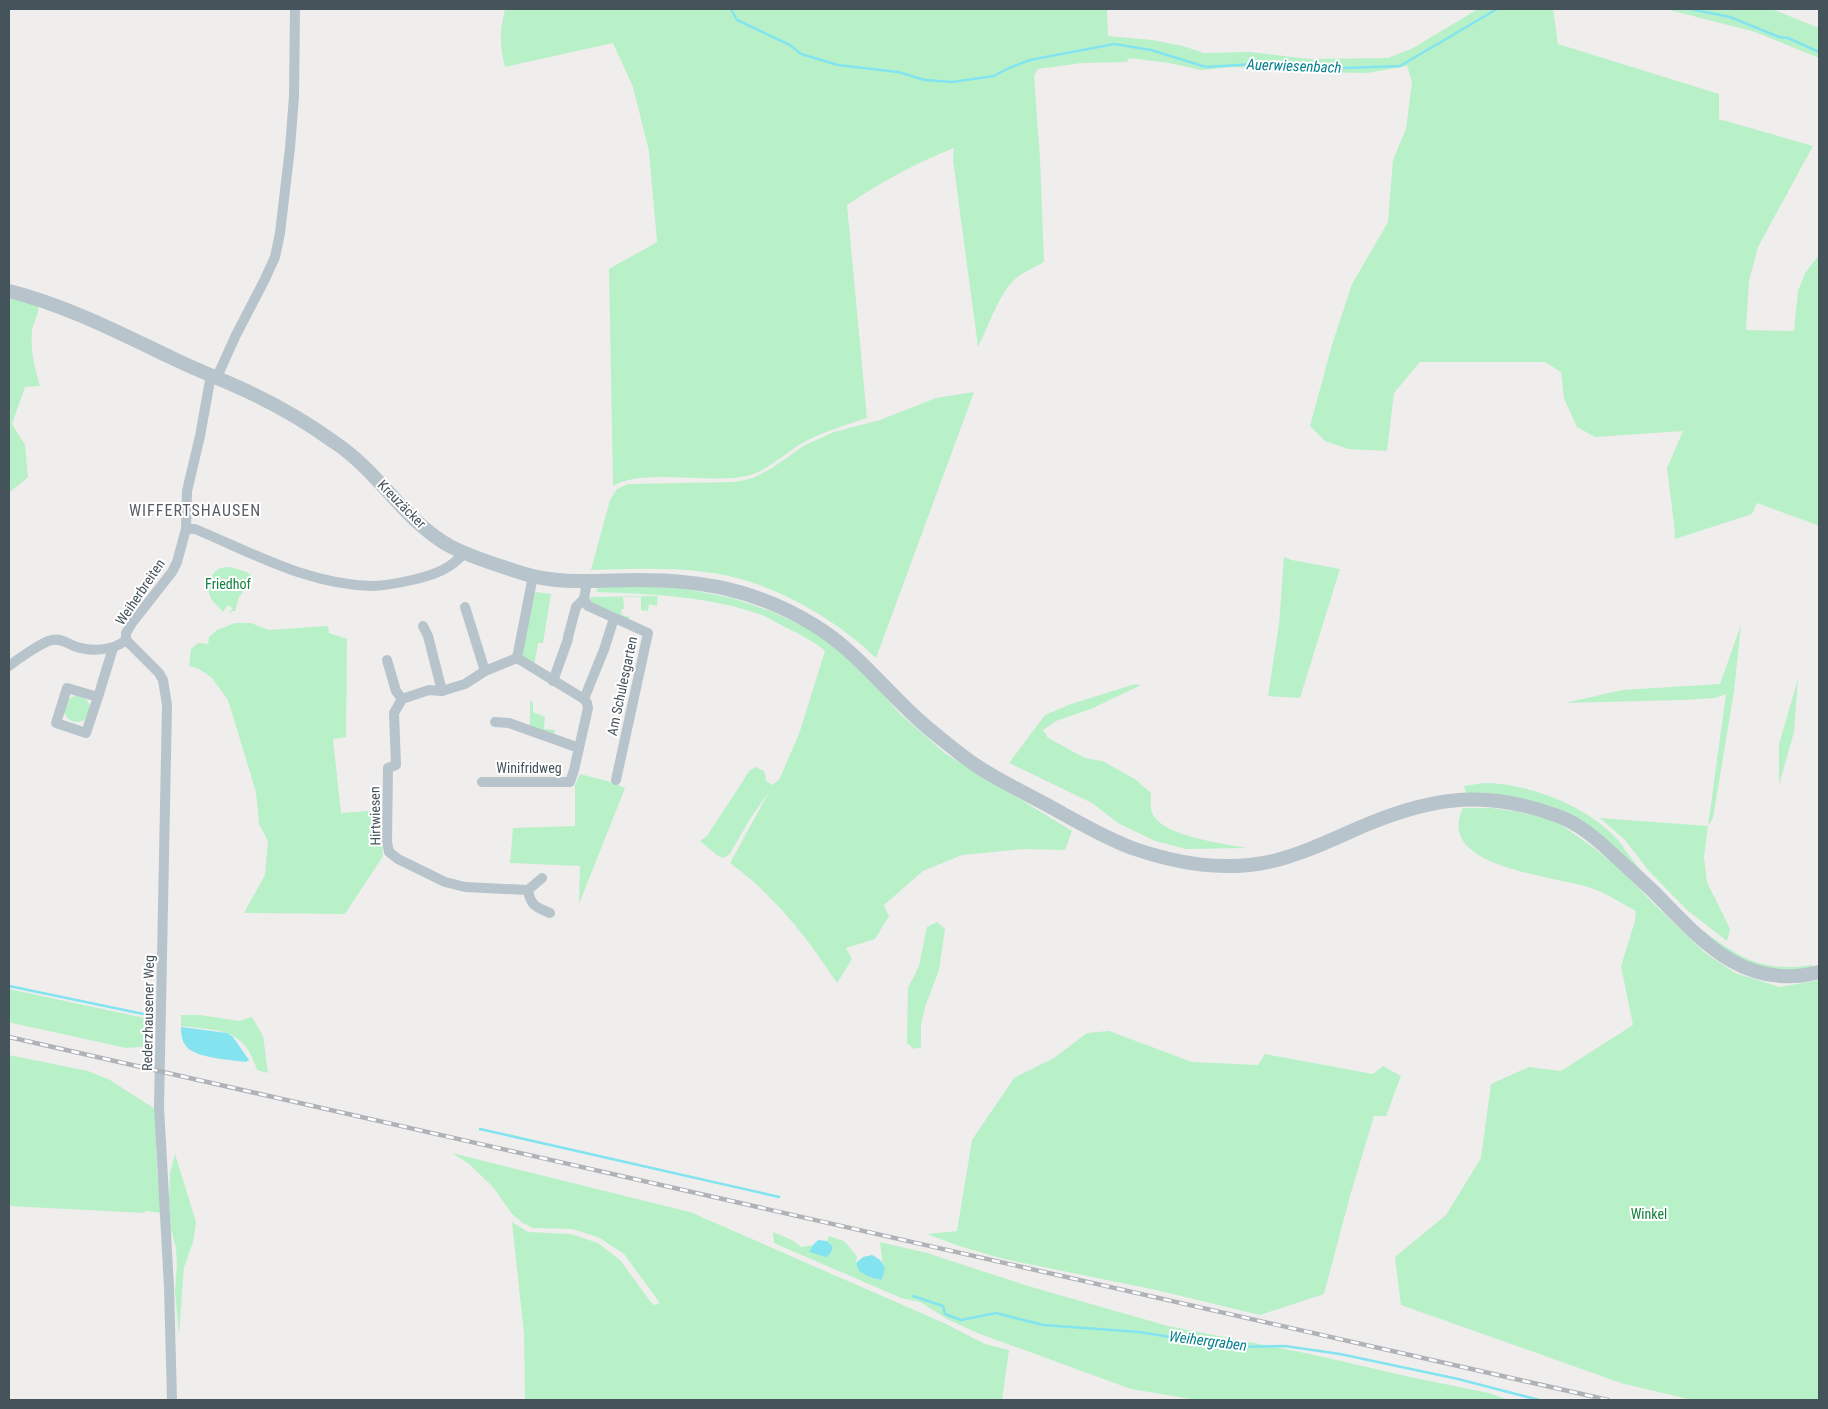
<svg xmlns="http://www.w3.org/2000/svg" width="1828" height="1409" font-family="'Roboto Condensed',sans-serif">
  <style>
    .green { fill: #b8f1c8 }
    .water { fill: #83e4f0 }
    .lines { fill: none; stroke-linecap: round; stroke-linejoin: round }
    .stream { stroke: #83e4f0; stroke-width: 2.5 }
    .minor { stroke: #b8c4cb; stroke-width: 10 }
    .tertiary { stroke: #b8c4cb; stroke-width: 14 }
    .rail-casing { stroke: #afb3b8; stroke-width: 4.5 }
    .rail { stroke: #fff; stroke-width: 2.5; stroke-dasharray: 8; stroke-linecap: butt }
    .labels { text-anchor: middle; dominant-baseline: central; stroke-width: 4; stroke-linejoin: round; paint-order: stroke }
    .street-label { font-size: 14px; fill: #45535b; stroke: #fff }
    .park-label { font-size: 14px; fill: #12803e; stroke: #fff }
    .water-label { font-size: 15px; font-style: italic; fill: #07808f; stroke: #fff }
    .quarter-label { font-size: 16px; letter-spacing: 1px; fill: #595e63; stroke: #fff }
  </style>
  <rect width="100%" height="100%" fill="#f0eded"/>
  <!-- green -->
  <g class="green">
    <path d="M505,9H1107L1108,36L1152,40L1183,46L1204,53L1250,52L1309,59L1388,58L1413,48L1478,9H1553L1558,44L1719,94V119L1813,146L1758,247L1749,281L1746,330L1794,331L1798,291L1805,273L1819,255V529L1817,525L1757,503L1752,514L1675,539L1674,524L1667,468L1683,431L1595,437L1577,427L1564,399L1561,372L1545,362H1420L1394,393L1387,451L1348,449L1325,441L1310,426L1332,345L1352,284L1388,222L1393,160L1406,129L1412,82L1407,66L1367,73L1312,72L1233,67L1201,70L1169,63L1129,58L1127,62L1082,63L1038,69L1034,75L1040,158L1044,262C1034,268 1022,272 1013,281C998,296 988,328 978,347L953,160L954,148C916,163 881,182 847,205L867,418C846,425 825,431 806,441C785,452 769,471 746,476C710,484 642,468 613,486L609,269L657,242L649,151L633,87L613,43L505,67C499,45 500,30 505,9Z"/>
    <path d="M1666,9H1772L1819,28V58L1755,32Z"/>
    <path d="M9,295L38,304C40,313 33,322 32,331C30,350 35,368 40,386L25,387L12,424L25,445L28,477L9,493Z"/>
    <path d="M974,392L876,658C835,618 770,581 713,573C673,567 631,569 591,570L610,500L617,489L628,484L735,482L753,478L772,468L805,445L834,432L880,420L936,398Z"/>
    <path d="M1284,557L1292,560L1340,569L1300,698L1268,696L1279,624Z"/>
    <path d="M230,567L247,572L251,576V581L239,597L235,611H233L228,614L233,608L228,605L223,612C219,607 212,602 210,596C206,587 211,571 221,568C224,567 227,567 230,567Z"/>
    <path d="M645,586L681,588L732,598L773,612L815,632L855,663L901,715L946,754L1072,831L1065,850L1024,849L962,855L923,871L884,905L889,916L875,939L846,948L852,959L837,983C807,937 774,895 730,863L770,790L750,819L729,855L723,858L717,855L700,841L707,836L750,770L756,767L764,771L766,778L765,780L772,785L779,780L799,734L825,651C815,642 801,635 789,629C780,625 771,619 762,615C709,596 652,594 596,592L598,587Z"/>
    <path d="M536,592L551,594L543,643H538L534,666L523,656V646L533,597Z"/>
    <path d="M658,596L657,606L649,604L648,611L641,610V597H623L624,609H621L622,615L630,617L627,621L591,603L590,597Z"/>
    <path d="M235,623H251L269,630L328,626L329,633L347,639L346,737L333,739L341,813L380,810L383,856L345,914L244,913L265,875L268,841L259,824L256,792L228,700L212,678L199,669L189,666L191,649L198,643L208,644L209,637L217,630Z"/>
    <path d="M1741,625L1734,691L1713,818L1708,826L1704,857L1707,882L1730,929L1727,941L1687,910L1649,871L1625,840L1600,818L1708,826L1726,694L1715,698L1682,700L1565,703L1622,690L1720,684Z"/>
    <path d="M1798,679L1794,732L1779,785V744Z"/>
    <path d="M1135,684L1141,685L1091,709L1056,721L1043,730L1048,738L1085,758L1102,761L1135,779L1151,793C1151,799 1150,807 1152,812C1159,836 1226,844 1247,848L1186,849L1155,841L1118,823L1092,803L1009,763L1045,715L1071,704Z"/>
    <circle cx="77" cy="709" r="13"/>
    <path d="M530,701L533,702V712L545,717L544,729L555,730L554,738L530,729Z"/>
    <path d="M580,774L614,783L625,788L579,904L580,866L510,863L513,828L575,826V785Z"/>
    <path d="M1484,783C1527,783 1585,805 1615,837C1623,845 1628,855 1636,864C1663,897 1718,951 1759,963C1776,968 1794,968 1812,965L1813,970L1796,972L1758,968L1717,946L1610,845L1485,793H1466L1464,786Z"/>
    <path d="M1463,808H1492L1519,812L1544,818L1563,826L1594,848L1620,869L1653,903L1704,952L1735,973L1780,987L1819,980V1400H1692L1621,1383L1401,1305L1395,1257L1446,1215L1481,1158L1491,1084L1529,1067L1561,1071L1633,1025L1621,966L1635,921L1636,911C1621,903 1606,893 1591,888C1557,876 1433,868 1463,808Z"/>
    <path d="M937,922L945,929L939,970L925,1007L921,1025V1047L914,1049L907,1043L908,988L919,966L927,927Z"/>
    <path d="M9,989L154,1020L153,1046L126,1048L12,1023L9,1021Z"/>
    <path d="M181,1015H200L239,1021L252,1017L263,1036L268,1073L257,1070C244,1027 219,1031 181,1026Z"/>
    <path d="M1109,1031L1192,1062L1258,1065L1265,1054L1373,1074L1383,1066L1401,1076L1386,1116H1374L1350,1196L1324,1294L1260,1315L1156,1290L1004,1259L959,1246L927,1234L957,1231L972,1140L1014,1078L1054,1058L1087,1033Z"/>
    <path d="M9,1055L88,1071L110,1080L155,1109L157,1172L162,1213L145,1211V1213L9,1206Z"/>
    <path d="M452,1153L690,1212L944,1323L985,1344L1009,1350L1002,1400H525L524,1334L512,1222L528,1232L571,1234L598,1243L620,1260L653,1305L660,1303L624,1254L598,1237L572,1229L533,1228L523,1223L512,1214L493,1187L469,1164Z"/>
    <path d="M175,1154L196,1222L193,1242L184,1267L179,1335L175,1291L177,1265L176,1248L171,1229L169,1199L170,1173Z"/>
    <path d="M773,1232L792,1240L801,1247L813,1245L810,1252L833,1247L827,1241L829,1236L844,1241L857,1256L856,1263L869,1277L881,1280L884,1265L882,1260L880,1242L927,1253L1028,1286L1168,1326L1310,1354L1415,1378L1489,1393L1509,1400H1197L1131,1389L980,1334L949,1320L920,1302L901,1298L774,1243Z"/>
  </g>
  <!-- water -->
  <g class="water">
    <path d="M181,1027L227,1033L233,1037L249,1060L246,1062C232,1060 194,1058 186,1046C182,1041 181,1034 181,1027Z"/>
    <path d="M818,1240L827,1241L833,1247L830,1254L826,1257L809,1252L813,1245Z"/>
    <path d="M872,1255C884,1261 888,1268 881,1280L869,1277L859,1271L856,1263L863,1257Z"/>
  </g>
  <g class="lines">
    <!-- stream -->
    <g class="stream">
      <path d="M731,9L737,20L790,45L801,54L838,65L898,72L925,80L952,82L994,76L1009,68L1030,60L1114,44L1151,50L1206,67L1270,63L1316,69L1400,66L1497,9"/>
      <path d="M1690,9L1730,17L1779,37L1788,38L1819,52"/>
      <path d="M9,986L153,1016"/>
      <path d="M480,1129L779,1197"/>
      <path d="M913,1296L943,1306L945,1314L961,1320L996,1313L1043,1325L1139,1332L1233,1347L1285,1346L1340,1354L1458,1379L1539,1400"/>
    </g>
    <!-- minor -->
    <g class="minor">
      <path d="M217,377L236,335L264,281L275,257L280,233L290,148L294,96L295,9"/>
      <path d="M186,529H195C253,553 306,584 371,586C385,586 399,583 412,580C434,575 451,569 465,552"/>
      <path d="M533,576L517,658L485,671L465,684L442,691L429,690L402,699L394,713L396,765L388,768L387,842L389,852L398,859L445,882L465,887L528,890L542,878"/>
      <path d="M587,581L584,599L588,606L648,633L616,780"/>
      <path d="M465,607L485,671"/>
      <path d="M423,626L428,636L442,691"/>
      <path d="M568,637L576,607L584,599"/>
      <path d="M126,640L159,673L163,680L167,705L159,1107L169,1287L172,1400"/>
      <path d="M604,650L614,618"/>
      <path d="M387,660L396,691L402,699"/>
      <path d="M9,666C18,659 42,642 52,640C61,638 67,643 74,646C90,652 113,651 126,640V633L132,623L172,572L177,562L186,529L187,491L200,436L211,375"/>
      <path d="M553,681L568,639"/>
      <path d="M98,697L86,733L56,723L67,688L98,697L113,648"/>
      <path d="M584,699L603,652"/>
      <path d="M495,722L509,723L579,748"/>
      <path d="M482,782H570L574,770L588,708L587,703L584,699L517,658"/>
      <path d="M528,890C530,905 537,908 550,913"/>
    </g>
    <!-- tertiary -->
    <path class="tertiary" d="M9,291C65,305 118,332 170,357C198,371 227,381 255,395C282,408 309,424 334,442C366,463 388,494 415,520C425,529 437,539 448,545C467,556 503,567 525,574C561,585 600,580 638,580C703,580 757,590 814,625C859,652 889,696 928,728C944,741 960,755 977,766C1000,781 1025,793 1049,806C1076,821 1103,837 1132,848C1178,864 1224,872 1273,861C1306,853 1337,837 1368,824C1436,796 1488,790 1558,816C1580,824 1599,841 1616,857C1629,869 1641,880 1654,892C1701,940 1744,992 1819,972"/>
    <!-- rail casing -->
    <g class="rail-casing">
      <path id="rail" d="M9,1037L1608,1400"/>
    </g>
    <!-- rail -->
    <use href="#rail" class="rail"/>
  </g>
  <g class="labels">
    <!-- street labels -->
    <g class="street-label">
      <text transform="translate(402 504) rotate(45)">Kreuzäcker</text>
      <text transform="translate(140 592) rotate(-56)">Weiherbreiten</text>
      <text transform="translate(622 686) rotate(-78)">Am Schulesgarten</text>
      <text x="529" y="768">Winifridweg</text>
      <text transform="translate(375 816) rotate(-91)">Hirtwiesen</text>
      <text transform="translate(148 1013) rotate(-89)">Rederzhausener Weg</text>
    </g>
    <!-- park labels -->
    <g class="park-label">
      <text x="228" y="584">Friedhof</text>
      <text x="1649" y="1214">Winkel</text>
    </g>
    <!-- water labels -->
    <g class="water-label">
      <text transform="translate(1294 66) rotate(2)">Auerwiesenbach</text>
      <text transform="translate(1208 1341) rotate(7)">Weihergraben</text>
    </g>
    <!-- quarter labels -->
    <g class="quarter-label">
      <text x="195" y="510">WIFFERTSHAUSEN</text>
    </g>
  </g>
  <!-- border -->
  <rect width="1828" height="1409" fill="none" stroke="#45535b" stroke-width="20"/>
</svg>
